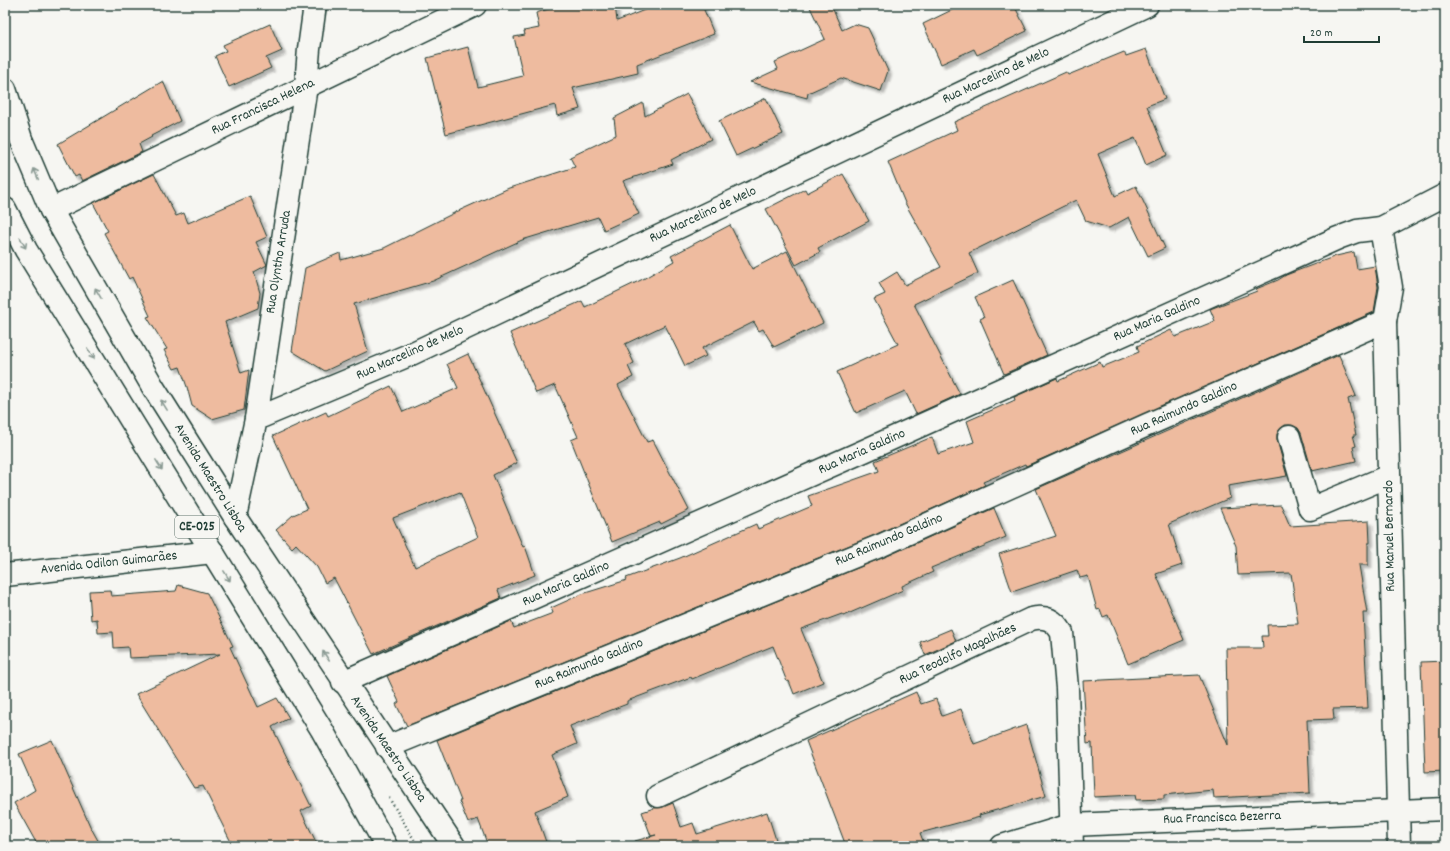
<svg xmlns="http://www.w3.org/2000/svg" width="1450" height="851" font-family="Dekko,sans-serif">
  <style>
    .building { fill: #eebb9f; stroke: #1f3d34; fill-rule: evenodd; filter: url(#shadow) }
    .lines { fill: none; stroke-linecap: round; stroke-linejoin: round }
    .minor-casing { stroke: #1f3d34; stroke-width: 25 }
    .highway-casing { stroke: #1f3d34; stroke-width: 25 }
    .path { stroke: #1f3d34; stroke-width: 2.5; stroke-dasharray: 1 3; stroke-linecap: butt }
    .minor { stroke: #f6f6f2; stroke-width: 22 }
    .highway { stroke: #f6f6f2; stroke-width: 22 }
    .oneway { stroke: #8a9a93 }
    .labels { text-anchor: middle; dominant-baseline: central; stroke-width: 4; stroke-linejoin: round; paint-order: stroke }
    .shield { fill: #f6f6f2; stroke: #60746d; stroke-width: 1 }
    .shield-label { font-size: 13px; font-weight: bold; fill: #1f3d34 }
    .street-label { font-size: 14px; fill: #1f3d34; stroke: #f6f6f2 }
  </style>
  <defs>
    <filter id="shadow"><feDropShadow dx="3.5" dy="3.5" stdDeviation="1" flood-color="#0004"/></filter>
  </defs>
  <rect width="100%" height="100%" fill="#f6f6f2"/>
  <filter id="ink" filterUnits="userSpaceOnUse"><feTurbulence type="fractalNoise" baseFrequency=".025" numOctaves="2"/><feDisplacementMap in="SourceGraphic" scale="8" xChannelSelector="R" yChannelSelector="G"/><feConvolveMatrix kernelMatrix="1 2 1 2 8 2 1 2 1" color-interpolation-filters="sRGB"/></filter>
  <g filter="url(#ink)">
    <!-- building -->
    <g class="building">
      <path d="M561,5H615L617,21L657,5H702L714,34L637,64L638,73L573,88L580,109L557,116L555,105L446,134L427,58L468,47L478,87L523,76L514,37L525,35L524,31L539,28L536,13Z"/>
      <path d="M809,5H831L842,30L855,24L868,28L888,71L881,91L841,78L808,93L807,98L750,82L778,69L775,62L825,39Z"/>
      <path d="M962,5H1014L1027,31L977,55L974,49L941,64L923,24Z"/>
      <path d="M270,24L282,51L266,58L271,68L229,87L215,56L226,51L223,45Z"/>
      <path d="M1146,49L1165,99L1147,106L1167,155L1146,165L1135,138L1098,154L1115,196L1136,186L1165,248L1148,256L1129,217L1109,228L1086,221L1076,200L969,253L978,273L914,304L960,394L916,414L905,391L856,413L837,372L898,344L874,299L885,294L879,283L897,272L905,285L941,267L905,203L888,162L957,130L954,122L1066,72L1068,75L1124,52L1126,56Z"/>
      <path d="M163,81L180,121L151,136L152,137L139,144L142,152L82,181L79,175L75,177L58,144Z"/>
      <path d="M687,94L711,139L671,160L673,164L623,181L639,214L604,230L598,217L522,240L433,281L354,304L368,351L325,371L292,351L305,268L340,253L341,260L384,248L456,212L509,188L575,167L570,157L616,135L614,118L643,103L645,116Z"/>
      <path d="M766,98L783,134L736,156L719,121Z"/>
      <path d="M154,174L176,216L184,213L188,223L250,196L267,237L256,242L267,265L254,272L260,293L258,308L225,322L241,373L249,370L244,410L212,419L192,406L187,387L180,367L174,369L164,350L167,349L147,317L150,316L132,277L129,279L104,233L108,231L93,203Z"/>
      <path d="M843,174L869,221L818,248L820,252L796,265L766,209L805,189L807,193Z"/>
      <path d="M730,225L752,269L787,251L823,323L774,347L763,329L759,331L754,322L702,348L706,356L685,366L665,325L625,344L634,363L628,366L633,377L618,385L647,442L653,440L689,510L661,524L660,522L612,542L571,440L578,437L555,385L536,393L510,333L582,301L585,307L643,279L674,261L671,256Z"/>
      <path d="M1354,252L1357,269L1375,266L1378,287L1374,312L1026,466L1025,464L983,482L985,485L877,534L407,726L396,704L399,702L387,676L511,621L514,628L553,613L551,608L582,594L627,580L626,578L680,558L756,524L758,529L812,506L808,496L879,471L875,461L932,437L938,454L974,442L967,421L1015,400L1014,397L1057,378L1058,381L1100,362L1102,367L1139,352L1137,346L1171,330L1175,337L1215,321L1210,309L1257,291L1256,289L1278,280L1286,275L1336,256Z"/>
      <path d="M1013,280L1047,355L1004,374L980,319L984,317L975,297Z"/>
      <path d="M468,354L517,463L493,475L523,547L525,546L535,575L498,590L501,598L373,654L334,578L325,583L317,567L296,544L292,548L276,530L293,515L307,509L273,436L326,412L328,416L391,386L403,412L458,388L447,364ZM460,492L478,537L415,567L393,518Z"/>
      <path d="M1339,355L1356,396L1348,399L1356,435H1353L1356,446L1353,447L1356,461L1312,471L1301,433L1298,428L1292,425H1285L1280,429L1277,434V440L1287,476L1228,486L1230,498L1169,524L1182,565L1156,574L1184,640L1128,664L1108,615L1103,617L1100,609L1097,610L1088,576L1080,578L1077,570L1012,592L999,554L1056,536L1036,489Z"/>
      <path d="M1281,505L1290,526L1369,521L1370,543H1368V565H1359L1367,613H1363L1368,708L1333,709L1334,719L1307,720L1310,793L1214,798L1213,790L1164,795V799L1136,800L1135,795L1094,797L1092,743L1087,744L1083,681L1199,675L1228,745L1226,648H1263L1262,636H1268L1267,625L1298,624L1291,573L1238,575L1236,546L1220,508Z"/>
      <path d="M994,508L1006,537L931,568L933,572L902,586L903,590L843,616L842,614L801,629L823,682L794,694L789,681L787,682L773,646L692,679L691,677L627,701V704L570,726L577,744L552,755L568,797L535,811L546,842L532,846H488L478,819L468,823L459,801H461L437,740L887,556Z"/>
      <path d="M178,585L207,593L233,646L230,647L258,707L277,698L289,718L272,727L311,806L301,811L318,846H233L203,786L194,788L136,694L220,654L129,658L128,647L114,648L113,632L98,633L97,619L91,620L89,591L110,590L111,596L176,591Z"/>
      <path d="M951,629L956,641L925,655L920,642Z"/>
      <path d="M1445,661V771L1425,772L1421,662Z"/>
      <path d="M916,692L921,704L936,699L942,716L961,709L974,744L1026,725L1046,796L979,815L980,817L920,833L925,846H846L806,741Z"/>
      <path d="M52,740L90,826L101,846H38L14,803L35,790L19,754Z"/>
      <path d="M673,803L681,827L693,823L697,834L767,812L778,846H635V841L656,835L651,836L642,812L654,808L663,807Z"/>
    </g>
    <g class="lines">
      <!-- minor casing -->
      <g class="minor-casing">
        <g id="minor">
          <path d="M51,210L475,5"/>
          <path d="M1381,228L1391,287L1385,321L1399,846"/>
          <path d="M256,419L409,355L1147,5"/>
          <path d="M1289,437L1310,509L1389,476"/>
          <path d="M235,517L256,419L306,86L309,49L315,5"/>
          <path d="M5,575L213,552"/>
          <path d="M343,682L864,451L1338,238L1357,231L1381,228L1445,195"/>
          <path d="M387,747L882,545L1147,425L1385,321"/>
          <path d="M658,796L1031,619C1045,615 1055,620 1062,633L1067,688L1072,846"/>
          <path d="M1002,846L1071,825L1445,809"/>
        </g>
      </g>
      <!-- highway casing -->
      <g class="highway-casing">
        <g id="highway">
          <path d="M5,89L21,139L51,210L153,387L235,517L454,846"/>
          <path d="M5,209L26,250L322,730L386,846"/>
        </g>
      </g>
      <!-- path -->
      <path class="path" d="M389,798L418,846"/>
      <!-- minor -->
      <use href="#minor" class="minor"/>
      <!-- highway -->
      <use href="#highway" class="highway"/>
    </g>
    <!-- one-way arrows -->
    <defs><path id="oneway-shaft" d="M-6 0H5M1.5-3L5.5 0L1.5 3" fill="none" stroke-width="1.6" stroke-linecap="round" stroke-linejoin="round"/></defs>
    <g class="oneway">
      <use href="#oneway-shaft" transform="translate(36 174) rotate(-113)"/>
      <use href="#oneway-shaft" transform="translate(23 243) rotate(62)"/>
      <use href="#oneway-shaft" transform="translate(98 293) rotate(-120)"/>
      <use href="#oneway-shaft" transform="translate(91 354) rotate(58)"/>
      <use href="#oneway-shaft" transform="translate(164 405) rotate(-122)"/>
      <use href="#oneway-shaft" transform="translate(159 465) rotate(58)"/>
      <use href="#oneway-shaft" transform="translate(227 576) rotate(58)"/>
      <use href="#oneway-shaft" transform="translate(326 656) rotate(-123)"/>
    </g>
  </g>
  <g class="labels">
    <!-- shield labels -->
    <rect class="shield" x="175" y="516" width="44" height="22" rx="3"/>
    <g class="shield-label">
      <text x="197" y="527">CE-025</text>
    </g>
    <!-- street labels -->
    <g class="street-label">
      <text transform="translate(996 76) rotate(-25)">Rua Marcelino de Melo</text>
      <text transform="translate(263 107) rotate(-26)">Rua Francisca Helena</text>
      <text transform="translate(703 215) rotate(-25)">Rua Marcelino de Melo</text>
      <text transform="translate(279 262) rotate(-81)">Rua Olyntho Arruda</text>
      <text transform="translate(1157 319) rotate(-24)">Rua Maria Galdino</text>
      <text transform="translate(410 353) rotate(-24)">Rua Marcelino de Melo</text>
      <text transform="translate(1184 409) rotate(-24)">Rua Raimundo Galdino</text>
      <text transform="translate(862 452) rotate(-24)">Rua Maria Galdino</text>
      <text transform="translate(210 478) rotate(58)">Avenida Maestro Lisboa</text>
      <text transform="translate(1390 536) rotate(-91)">Rua Manuel Bernardo</text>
      <text transform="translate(889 540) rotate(-23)">Rua Raimundo Galdino</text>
      <text transform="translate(109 563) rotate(-6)">Avenida Odilon Guimarães</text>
      <text transform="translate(566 584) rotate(-24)">Rua Maria Galdino</text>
      <text transform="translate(958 654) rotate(-25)">Rua Teodolfo Magalhães</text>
      <text transform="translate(589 664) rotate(-22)">Rua Raimundo Galdino</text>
      <text transform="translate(388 749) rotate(56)">Avenida Maestro Lisboa</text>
      <text transform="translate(1222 818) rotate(-2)">Rua Francisca Bezerra</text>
    </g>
  </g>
  <!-- margin -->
  <rect width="1450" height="851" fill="none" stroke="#f6f6f2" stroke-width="20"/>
  <rect x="10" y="10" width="1430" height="831" fill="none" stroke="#1f3d34" stroke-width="1.5" filter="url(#ink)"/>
  <!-- scale -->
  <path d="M1304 36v6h75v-6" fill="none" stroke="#1f3d34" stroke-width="2"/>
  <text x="1310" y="36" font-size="12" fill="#1f3d34" stroke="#f6f6f2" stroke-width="3" paint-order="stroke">20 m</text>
</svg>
